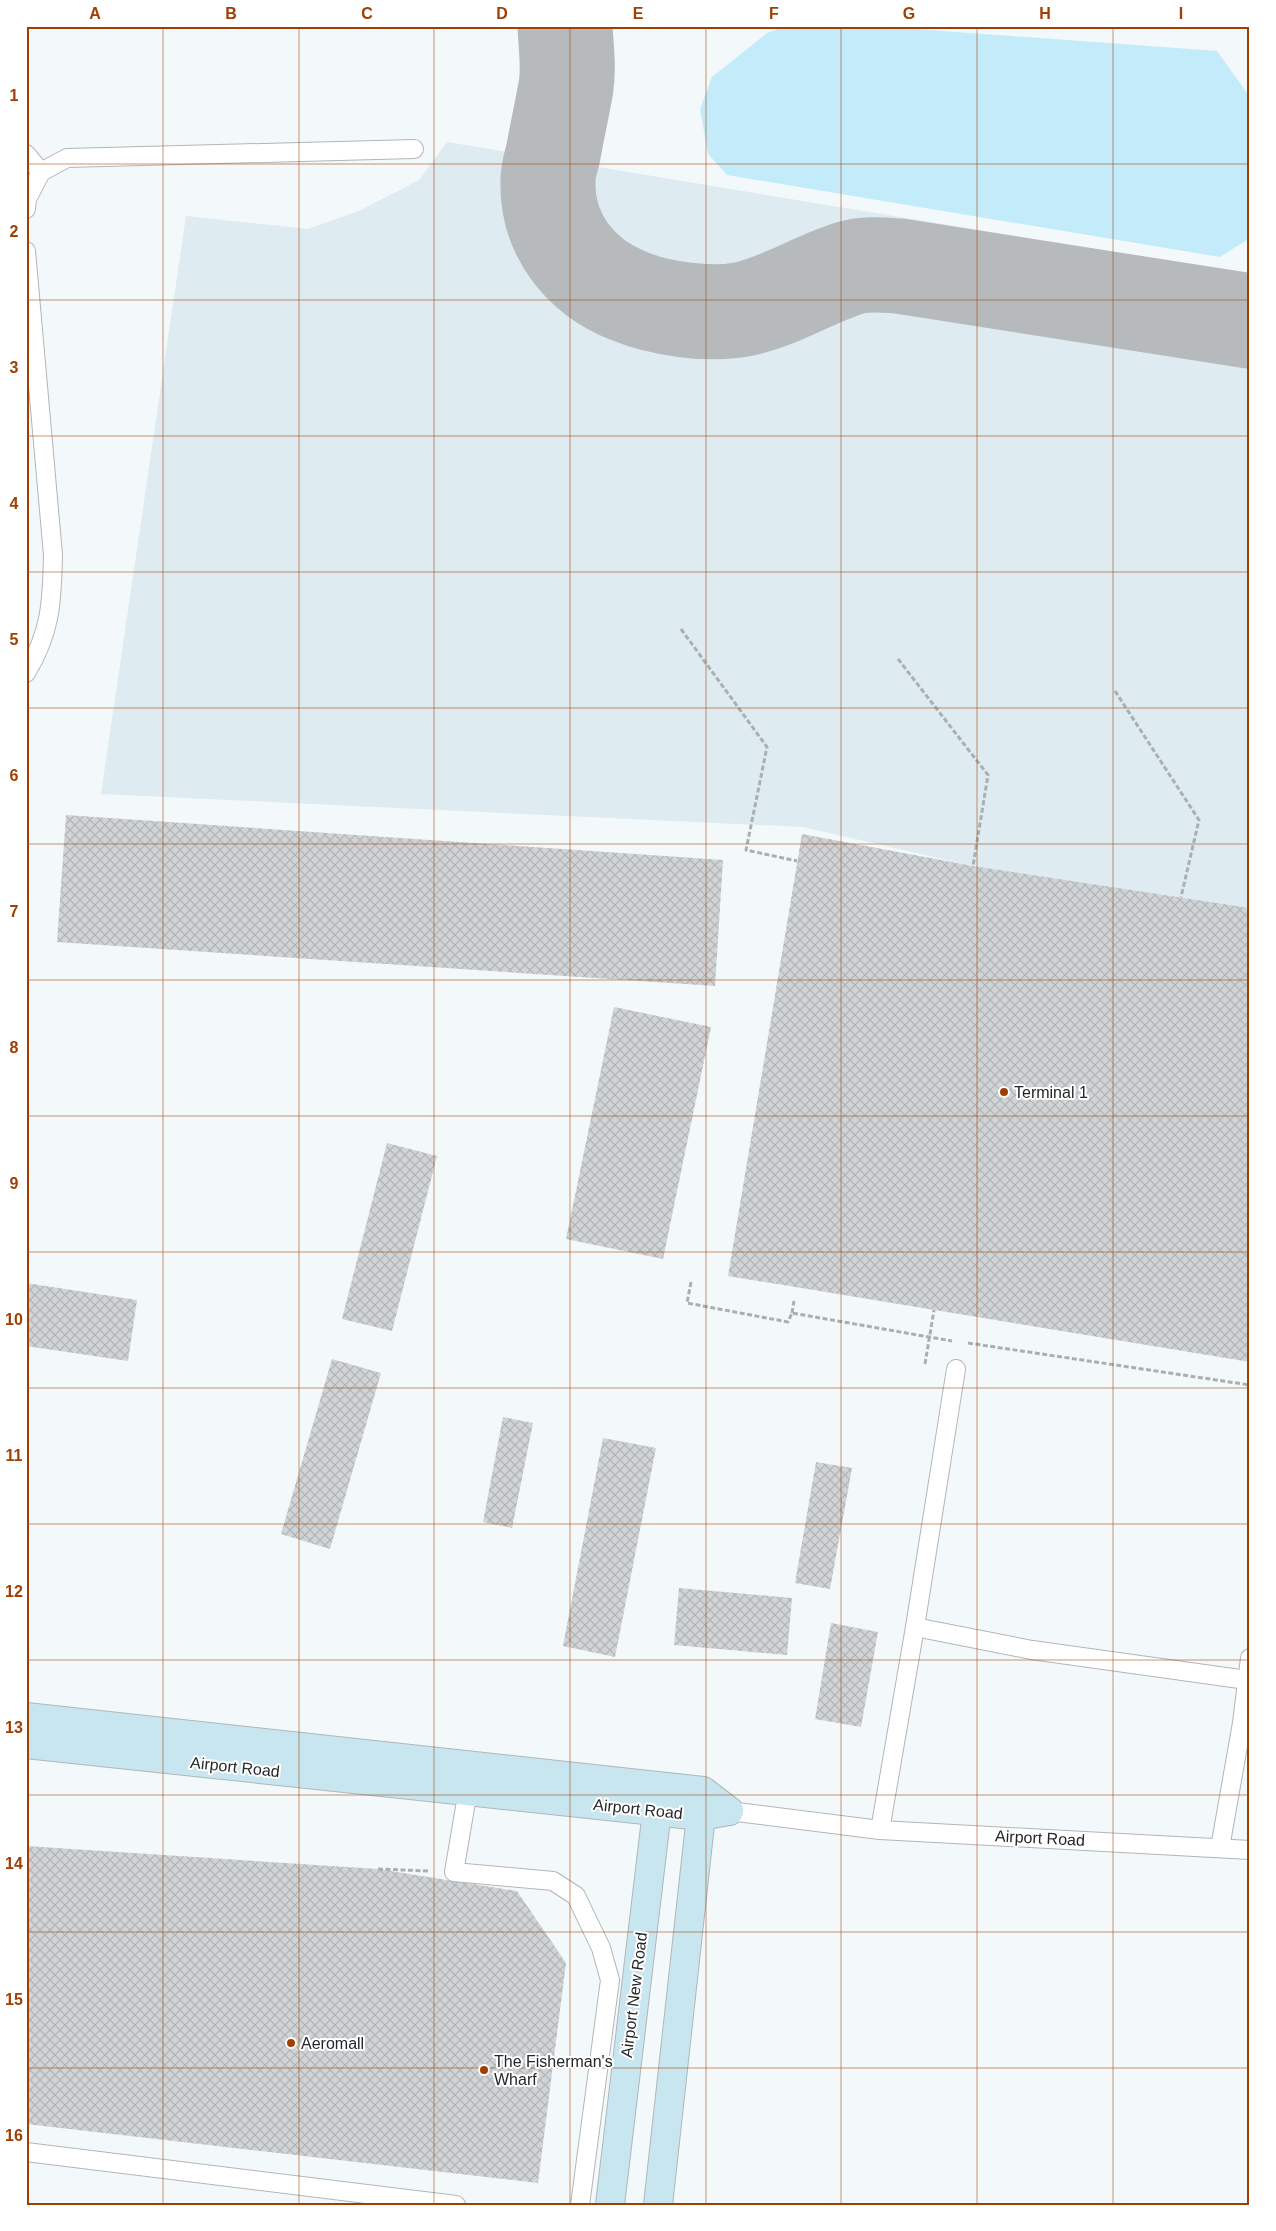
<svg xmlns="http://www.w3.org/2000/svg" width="1276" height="2231" font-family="Arial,sans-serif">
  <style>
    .built { fill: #deebf0 }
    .grass { fill: #c4ebfa }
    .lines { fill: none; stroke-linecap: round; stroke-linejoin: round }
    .taxiway { stroke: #b6babc; stroke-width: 95 }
    .building { fill: url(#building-cross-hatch) }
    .service-casing { stroke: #b2b6b8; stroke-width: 20 }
    .secondary-casing { stroke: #b2b6b8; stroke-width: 30 }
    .path { stroke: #abafb0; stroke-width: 3; stroke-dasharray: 5 2.5; stroke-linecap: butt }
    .service { stroke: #fff; stroke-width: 18 }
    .secondary { stroke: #c7e6f0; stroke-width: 28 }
    .grid { fill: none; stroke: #a13e01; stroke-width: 1; stroke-opacity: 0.55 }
    .poi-dot { fill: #a13e01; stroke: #fff; stroke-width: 2 }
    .labels { text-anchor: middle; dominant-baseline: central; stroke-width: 4; stroke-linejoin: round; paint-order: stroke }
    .poi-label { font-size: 16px; fill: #252627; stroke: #fff; text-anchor: start }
    .street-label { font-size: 16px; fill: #252627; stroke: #fff }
    .neatline { fill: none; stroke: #a13e01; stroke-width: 2 }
    .grid-label { font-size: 16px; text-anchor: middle; font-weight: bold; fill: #a13e01 }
  </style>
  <defs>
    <pattern id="building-cross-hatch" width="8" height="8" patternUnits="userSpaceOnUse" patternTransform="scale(1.25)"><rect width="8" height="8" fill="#d0d4d6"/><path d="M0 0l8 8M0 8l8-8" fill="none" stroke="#b2b6b8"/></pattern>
  </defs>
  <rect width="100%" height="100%" fill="#f3f8fa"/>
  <!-- built -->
  <path class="built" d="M447,142L1250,275V908L973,866L803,827L101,794L186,216L308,229L359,211L419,180Z"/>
  <!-- grass -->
  <path class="grass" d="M786,26H874L1217,51L1250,97V238L1220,257L727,175L708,154L700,109L712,77L767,33Z"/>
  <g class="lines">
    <!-- taxiway -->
    <path class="taxiway" d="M565,26C566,46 569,68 566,87C562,109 557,132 553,154C551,162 548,171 548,180C546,234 580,277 629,296C660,309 710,316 744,309C781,301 814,279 850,268C866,263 883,265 899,266L1250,321"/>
  </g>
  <!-- building -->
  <g class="building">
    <path d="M66,815L723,860L715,986L57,942Z"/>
    <path d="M802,834L973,866L1250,908V1362L728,1276Z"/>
    <path d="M614,1007L711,1027L663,1259L566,1239Z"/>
    <path d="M387,1143L437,1156L392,1331L342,1319Z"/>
    <path d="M26,1283L137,1300L128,1361L26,1346Z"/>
    <path d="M332,1359L381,1373L330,1549L281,1534Z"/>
    <path d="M503,1417L533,1423L512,1528L483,1522Z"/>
    <path d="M603,1438L656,1448L615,1657L563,1646Z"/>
    <path d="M816,1462L852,1468L830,1589L795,1583Z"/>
    <path d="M679,1588L792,1598L787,1655L674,1645Z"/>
    <path d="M831,1623L878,1632L861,1727L815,1719Z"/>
    <path d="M26,1846L378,1869L517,1891L566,1963L538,2183L26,2124Z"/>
  </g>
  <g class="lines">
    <!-- service casing -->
    <g class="service-casing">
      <g id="service">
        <path d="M26,154L41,172"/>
        <path d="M26,209L27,199L41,172L67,158L414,149"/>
        <path d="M26,251L53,555C52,602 51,632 26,673"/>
        <path d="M915,1627L1032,1650L1247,1680"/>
        <path d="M468,1790L454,1872L553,1881L576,1896L601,1948L610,1980L580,2205"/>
        <path d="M729,1811L880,1830L1250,1850"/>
        <path d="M880,1830L915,1627L956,1369"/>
        <path d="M1220,1848L1242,1723L1250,1658"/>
        <path d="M26,2152L456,2205"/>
      </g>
    </g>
    <!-- secondary casing -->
    <g class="secondary-casing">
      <g id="secondary">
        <path d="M26,1717L703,1791L729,1811"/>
        <path d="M26,1744L701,1816L729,1811"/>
        <path d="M610,2205L659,1794"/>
        <path d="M658,2205L703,1797"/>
      </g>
    </g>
    <!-- path -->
    <g class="path">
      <path d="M681,629L767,747L746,850L797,861"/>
      <path d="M898,659L988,775L973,866"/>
      <path d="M1115,691L1199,820L1181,897"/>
      <path d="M691,1282L687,1303L788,1322L792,1313L952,1341"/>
      <path d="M792,1313L794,1301"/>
      <path d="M968,1343L1250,1385"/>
      <path d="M925,1364L934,1310"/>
      <path d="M378,1869L429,1871"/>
    </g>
    <!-- service -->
    <use href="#service" class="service"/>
    <!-- secondary -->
    <use href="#secondary" class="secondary"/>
  </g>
  <!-- grid -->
  <path class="grid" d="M163,26V2205M299,26V2205M434,26V2205M570,26V2205M706,26V2205M841,26V2205M977,26V2205M1113,26V2205M26,164H1250M26,300H1250M26,436H1250M26,572H1250M26,708H1250M26,844H1250M26,980H1250M26,1116H1250M26,1252H1250M26,1388H1250M26,1524H1250M26,1660H1250M26,1795H1250M26,1932H1250M26,2068H1250"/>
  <!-- markers -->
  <g class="poi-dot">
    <circle cx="1004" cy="1092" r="5"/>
    <circle cx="291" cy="2043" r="5"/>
    <circle cx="484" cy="2070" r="5"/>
  </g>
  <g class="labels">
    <!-- poi labels -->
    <g class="poi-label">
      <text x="1014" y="1092">Terminal 1</text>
      <text x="301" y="2043">Aeromall</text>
      <text x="494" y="2061">The Fisherman's<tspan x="494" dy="18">Wharf</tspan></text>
    </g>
    <!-- street labels -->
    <g class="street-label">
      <text transform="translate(235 1767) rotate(6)">Airport Road</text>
      <text transform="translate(638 1809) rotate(6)">Airport Road</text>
      <text transform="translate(1040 1838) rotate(3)">Airport Road</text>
      <text transform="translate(634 1995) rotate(-83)">Airport New Road</text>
    </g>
  </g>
  <!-- border -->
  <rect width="1276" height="2231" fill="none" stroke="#ffffff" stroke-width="55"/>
  <rect x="28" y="28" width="1220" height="2176" class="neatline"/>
  <g class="grid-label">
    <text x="95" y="19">A</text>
    <text x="231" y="19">B</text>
    <text x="367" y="19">C</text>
    <text x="502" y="19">D</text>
    <text x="638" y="19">E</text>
    <text x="774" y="19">F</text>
    <text x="909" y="19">G</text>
    <text x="1045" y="19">H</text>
    <text x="1181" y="19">I</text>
    <text x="14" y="101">1</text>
    <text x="14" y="237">2</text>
    <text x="14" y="373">3</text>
    <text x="14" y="509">4</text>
    <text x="14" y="645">5</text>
    <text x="14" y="781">6</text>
    <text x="14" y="917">7</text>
    <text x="14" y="1053">8</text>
    <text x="14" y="1189">9</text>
    <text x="14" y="1325">10</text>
    <text x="14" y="1461">11</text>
    <text x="14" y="1597">12</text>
    <text x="14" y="1733">13</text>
    <text x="14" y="1869">14</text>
    <text x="14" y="2005">15</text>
    <text x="14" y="2141">16</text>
  </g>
</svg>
